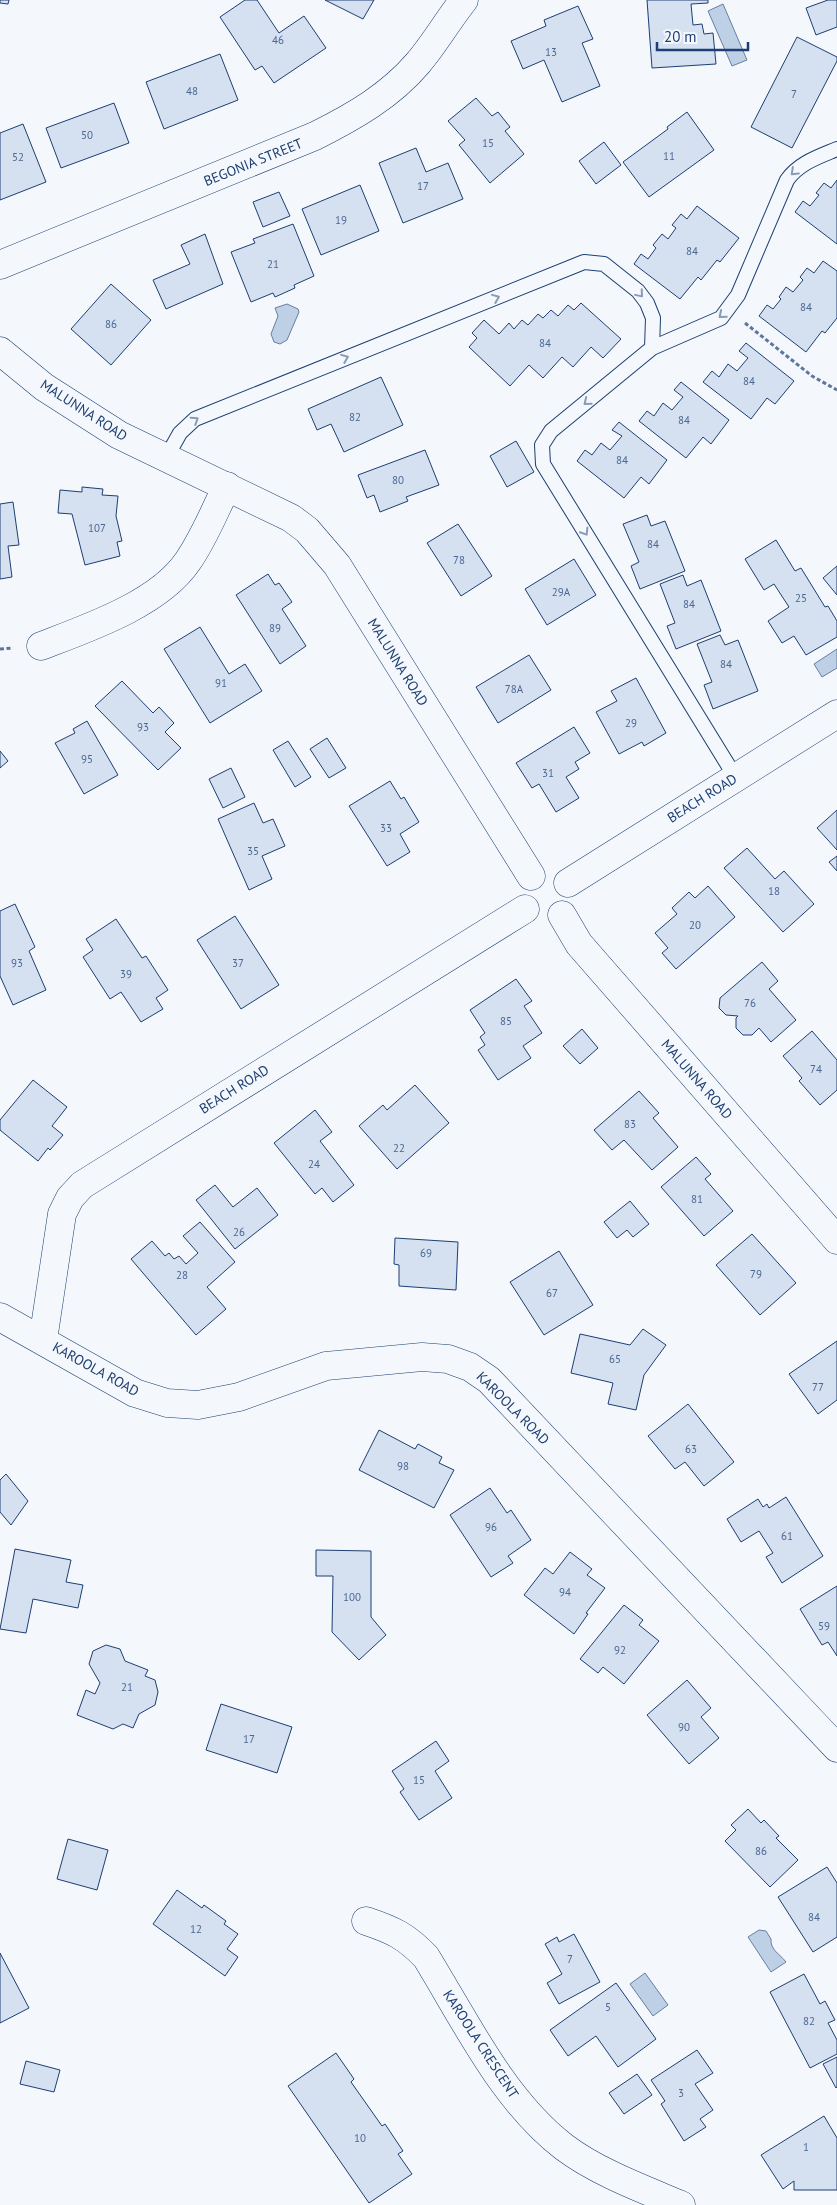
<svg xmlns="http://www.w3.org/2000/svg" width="837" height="2205" font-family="'PT Sans',sans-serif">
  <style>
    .water { fill: #bed0e5; stroke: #687fa3 }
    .building { fill: #d5e0f0; stroke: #1d3f73 }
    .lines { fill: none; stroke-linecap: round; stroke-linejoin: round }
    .service-casing { stroke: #1d3f73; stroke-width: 16 }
    .minor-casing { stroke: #1d3f73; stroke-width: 29 }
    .path { stroke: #5e769c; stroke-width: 3; stroke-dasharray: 4 2.5; stroke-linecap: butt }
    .service { stroke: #f4f7fb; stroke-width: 14 }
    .minor { stroke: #f4f7fb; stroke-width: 28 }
    .oneway { stroke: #889bb7 }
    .labels { text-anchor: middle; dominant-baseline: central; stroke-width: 4; stroke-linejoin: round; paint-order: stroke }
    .number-label { font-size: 11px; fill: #4b6792 }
    .street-label { font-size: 14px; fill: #1d3f73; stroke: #f4f7fb }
  </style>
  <rect width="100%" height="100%" fill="#f4f7fb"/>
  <!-- water -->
  <g class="water">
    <path d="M723,4L747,60L732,66L708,11Z"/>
    <path d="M287,304L298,309L299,312L287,340L280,344L274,342L271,334L278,316L275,308Z"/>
    <path d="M837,649V668L822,677L814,664Z"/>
    <path d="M759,1930L766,1931L771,1939C770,1950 780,1954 786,1962L771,1972L748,1937Z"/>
    <path d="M645,1973L668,2005L653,2016L630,1984Z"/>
  </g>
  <!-- building -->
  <g class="building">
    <path d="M0,0H9L8,4L0,3Z"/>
    <path d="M245,0H257L279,33L304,16L326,48L274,83L262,66L255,70L220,17Z"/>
    <path d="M325,0H374L363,19Z"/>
    <path d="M647,0H708V3L691,4L693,25L702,24L704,34L713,33L716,64L652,68Z"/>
    <path d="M828,0H837V27L816,35L806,8Z"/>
    <path d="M578,6L593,39L582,43L600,86L562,102L544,60L523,69L511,41L546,26L544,20Z"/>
    <path d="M797,37L837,57V61L792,148L751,127Z"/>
    <path d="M220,54L238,100L164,129L146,82Z"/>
    <path d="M476,98L492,116L498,112L510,127L505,131L524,154L490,183L459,145L465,140L448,121Z"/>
    <path d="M114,103L129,143L61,168L46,128Z"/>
    <path d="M687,112L714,150L649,197L623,162L668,129L667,127Z"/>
    <path d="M23,124L46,182L0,200V133Z"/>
    <path d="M604,142L621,165L596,184L579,161Z"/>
    <path d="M416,148L426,172L448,163L463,199L403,223L379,163Z"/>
    <path d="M837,180V244L795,212L803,201L810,206L819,195L816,193L824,183L831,188Z"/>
    <path d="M360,185L379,231L321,255L302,209Z"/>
    <path d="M279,192L290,216L263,227L253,202Z"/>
    <path d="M697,206L739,238L720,262L717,260L701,280L698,277L680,299L634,264L641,254L648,259L656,248L653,245L662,234L668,239L676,228L672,225L681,214L687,219Z"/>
    <path d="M293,224L314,276L294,285L295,288L275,297L273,293L251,302L231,252L255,243L253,239Z"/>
    <path d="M205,234L223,284L166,309L153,280L190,264L181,245Z"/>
    <path d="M823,261L837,271V318L825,333L822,331L806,352L759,316L767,305L773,309L781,299L779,297L786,287L793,292L803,280L800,277L807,268L814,273Z"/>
    <path d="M111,284L151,320L111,365L71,329Z"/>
    <path d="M581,303L621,339L603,358L591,347L573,367L562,357L543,378L529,365L510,386L469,347L477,338L472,333L484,320L499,334L509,323L514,329L522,320L528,325L538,314L543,318L551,310L558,316L568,305L574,310Z"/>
    <path d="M746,343L794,381L775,404L767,398L751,419L703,382L712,371L719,377L728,364L737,371L748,358L739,351Z"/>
    <path d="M381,377L403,425L344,452L331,424L317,430L308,409Z"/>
    <path d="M681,382L729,420L711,444L703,437L686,458L639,421L647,411L654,416L663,403L672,410L683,397L674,390Z"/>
    <path d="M619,422L667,460L649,484L641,477L624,498L577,461L585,450L592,455L601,443L610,450L622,436L612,430Z"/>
    <path d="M516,441L534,472L507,487L490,456Z"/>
    <path d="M425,450L439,485L406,497L408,501L380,512L374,495L367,498L358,475Z"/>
    <path d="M82,487L103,489L102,495L118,496L116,516L122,541L117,542L120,556L85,565L72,514L58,513L60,490L82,492Z"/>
    <path d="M13,502L19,545L8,546L12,577L0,579V504Z"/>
    <path d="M647,515L651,526L665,521L685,571L640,589L631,566L639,562L623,524Z"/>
    <path d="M458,524L492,576L461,596L427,543Z"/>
    <path d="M776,540L795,571L801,568L825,607L828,606L837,621V637L806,655L794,636L782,643L768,621L789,607L774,584L764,590L745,559Z"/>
    <path d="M574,559L596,595L547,625L525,589Z"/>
    <path d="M837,566V595L823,578Z"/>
    <path d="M268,574L275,585L279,583L292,602L282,609L306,646L280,664L236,595Z"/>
    <path d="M683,575L687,586L701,580L721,631L676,649L667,626L675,623L660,584Z"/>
    <path d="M200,627L229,674L245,664L262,691L210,723L164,649Z"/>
    <path d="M720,635L725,645L738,640L758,691L713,709L704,685L712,682L697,644Z"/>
    <path d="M529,655L551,690L498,723L476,687Z"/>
    <path d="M636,678L666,733L644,746L642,742L619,754L596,712L617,701L611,691Z"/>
    <path d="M122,681L153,713L159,707L174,723L165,732L181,748L158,770L95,706Z"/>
    <path d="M87,721L118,775L84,794L55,743L75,733L73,729Z"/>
    <path d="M574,727L590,753L575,762L579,769L566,777L579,798L556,812L539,784L532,788L516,763Z"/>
    <path d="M327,738L346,768L329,778L310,749Z"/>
    <path d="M288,741L311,777L295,787L273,750Z"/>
    <path d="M0,751L8,761L0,768Z"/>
    <path d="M231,768L245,797L223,808L209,779Z"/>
    <path d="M390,781L401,799L404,797L419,822L400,834L410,852L387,866L349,806Z"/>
    <path d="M254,803L263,823L273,819L285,846L262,856L272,879L249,890L218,819Z"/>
    <path d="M837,810V850L817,828Z"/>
    <path d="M747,848L775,879L784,871L814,904L783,932L724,868Z"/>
    <path d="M837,856V871L829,862Z"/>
    <path d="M708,886L735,917L676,969L662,953L668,948L655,933L677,914L672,908L689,892L695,898Z"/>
    <path d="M15,904L35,947L29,951L46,990L13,1005L0,976V911Z"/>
    <path d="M235,916L279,985L241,1009L197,940Z"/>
    <path d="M116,919L142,958L146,956L168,990L156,998L163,1009L141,1022L121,992L110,999L83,957L93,950L86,939Z"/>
    <path d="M762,962L778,981L769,989L796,1020L771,1042L759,1028L752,1035H743L736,1028V1018L738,1016L726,1015L719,1008L720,998Z"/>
    <path d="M516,979L532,1001L524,1006L542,1033L523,1046L531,1058L498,1080L478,1050L485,1045L480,1037L485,1033L470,1010Z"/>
    <path d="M582,1029L598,1048L580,1064L563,1046Z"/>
    <path d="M812,1031L837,1060V1090L820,1105L799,1081L802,1078L783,1056Z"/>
    <path d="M33,1080L67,1107L52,1126L63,1135L50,1150L48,1148L38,1161L0,1130V1120Z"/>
    <path d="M415,1085L449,1123L397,1169L359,1126L383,1105L387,1110Z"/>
    <path d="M639,1091L659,1113L653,1118L678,1147L652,1170L624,1140L612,1150L594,1130Z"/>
    <path d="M315,1110L332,1132L320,1141L354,1185L333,1202L322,1188L315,1194L274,1143Z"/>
    <path d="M696,1157L711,1174L705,1179L733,1211L704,1236L661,1187Z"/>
    <path d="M215,1185L233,1207L257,1188L278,1215L235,1249L196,1200Z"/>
    <path d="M630,1201L649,1224L633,1237L627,1230L617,1238L604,1222Z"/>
    <path d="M200,1222L235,1262L207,1287L226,1309L196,1335L131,1259L152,1241L165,1256L169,1253L174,1259L179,1256L186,1264L198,1253L183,1236Z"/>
    <path d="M752,1234L796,1283L760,1315L716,1265Z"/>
    <path d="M395,1238L458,1242L456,1290L399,1286V1265L394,1264Z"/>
    <path d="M559,1251L593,1305L544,1335L510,1282Z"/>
    <path d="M643,1329L666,1345L644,1375L636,1410L608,1404L613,1383L571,1373L580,1334L630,1345Z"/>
    <path d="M837,1341V1400L818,1414L789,1374Z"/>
    <path d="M688,1404L734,1462L704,1486L685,1462L675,1469L648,1436Z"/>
    <path d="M379,1430L415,1449L418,1444L442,1457L439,1463L454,1470L434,1508L359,1470Z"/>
    <path d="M6,1474L28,1501L11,1525L0,1512V1480Z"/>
    <path d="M490,1488L507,1513L511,1510L531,1540L508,1556L513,1563L491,1577L450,1515Z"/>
    <path d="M786,1497L823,1556L782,1583L766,1557L773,1553L759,1531L741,1542L727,1519L758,1499L763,1507L767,1504L769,1508Z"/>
    <path d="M15,1549L71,1560L66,1582L83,1585L78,1608L33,1599L26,1633L0,1629Z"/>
    <path d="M316,1550L371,1551V1617L386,1635L359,1660L332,1632L333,1576H316Z"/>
    <path d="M570,1552L592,1569L587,1575L605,1588L586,1613L588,1614L574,1634L524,1595L545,1568L553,1574Z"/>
    <path d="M837,1586V1656L828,1642L822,1645L800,1609Z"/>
    <path d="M624,1605L643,1620L639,1625L659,1641L624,1684L603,1667L598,1673L580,1659Z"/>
    <path d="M106,1645L120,1649L125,1661L148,1670L145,1676L155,1680L158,1692L155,1705L139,1714L133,1728L123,1724L113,1729L77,1715L86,1690L95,1694L100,1683L89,1664L93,1651Z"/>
    <path d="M687,1680L711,1708L701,1717L719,1738L689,1764L647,1715Z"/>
    <path d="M221,1704L292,1727L277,1773L206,1750Z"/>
    <path d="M436,1741L449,1761L435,1771L452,1798L419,1820L400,1792L404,1789L392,1771Z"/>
    <path d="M748,1809L761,1823L764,1820L779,1836L776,1838L798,1860L770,1887L725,1841L736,1830L731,1825Z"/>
    <path d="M68,1839L108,1850L97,1890L57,1879Z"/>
    <path d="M827,1867L837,1883V1937L813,1952L778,1897Z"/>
    <path d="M177,1890L202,1908L204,1905L226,1921L224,1924L238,1934L227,1949L238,1957L225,1976L153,1924Z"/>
    <path d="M574,1934L600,1982L559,2004L547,1983L562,1974L545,1944L557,1937L559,1942Z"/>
    <path d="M0,1953L29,2008L0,2023Z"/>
    <path d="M804,1974L820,2004L825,2001L835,2020L828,2023L837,2040V2054L810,2068L770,1992Z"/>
    <path d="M616,1983L656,2039L618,2067L596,2036L568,2056L550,2030Z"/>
    <path d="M697,2050L713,2073L695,2084L713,2110L700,2119L706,2127L684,2141L661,2104L665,2101L651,2080Z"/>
    <path d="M336,2053L354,2079L351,2082L382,2126L385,2124L403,2151L398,2154L412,2174L369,2203L288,2086Z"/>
    <path d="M837,2057V2087L836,2088L823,2064Z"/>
    <path d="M26,2061L60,2070L54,2092L20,2084Z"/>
    <path d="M637,2074L652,2095L624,2114L609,2093Z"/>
    <path d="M824,2116L837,2138V2190H794V2181L783,2189L761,2155Z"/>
  </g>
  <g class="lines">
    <!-- service casing -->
    <g class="service-casing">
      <g id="service">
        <path d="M166,458L180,433L195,419L584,262L604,264L638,291L647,303L653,318L652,348"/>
        <path d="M736,778L543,464L542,445L551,431L652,348L721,318L738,295L787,180C799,163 818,157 837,149"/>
      </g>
    </g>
    <!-- minor casing -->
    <g class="minor-casing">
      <g id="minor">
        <path d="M0,265L315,136C353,117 390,96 418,63C435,43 448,20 464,0"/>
        <path d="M0,351L44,387L119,435L291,518L307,530L337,565L531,876"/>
        <path d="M41,646C88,628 159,604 188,561C204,538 215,510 227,486"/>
        <path d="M568,883L837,714"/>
        <path d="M562,915L579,944L837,1240"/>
        <path d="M0,1317L135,1393L167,1403L198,1405L239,1397L326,1366L422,1357L448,1359L470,1367L489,1380L837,1748"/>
        <path d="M43,1340L62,1214L70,1198L82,1185L525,909"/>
        <path d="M366,1921C393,1930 406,1936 426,1957C466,2022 503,2100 564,2147C597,2172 643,2189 681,2205"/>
      </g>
    </g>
    <!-- path -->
    <g class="path">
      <path d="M745,323L812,376L837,390"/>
      <path d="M0,649L13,648"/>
    </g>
    <!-- service -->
    <use href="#service" class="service"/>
    <!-- minor -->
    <use href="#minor" class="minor"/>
  </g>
  <!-- one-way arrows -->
  <defs><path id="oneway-chevron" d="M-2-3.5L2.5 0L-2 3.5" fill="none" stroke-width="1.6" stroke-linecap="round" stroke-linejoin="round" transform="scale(1.25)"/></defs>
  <g class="oneway">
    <use href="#oneway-chevron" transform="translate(794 172) rotate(137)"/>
    <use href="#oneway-chevron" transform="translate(640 294) rotate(50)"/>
    <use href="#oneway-chevron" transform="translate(496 298) rotate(-22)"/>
    <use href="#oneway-chevron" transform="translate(722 315) rotate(140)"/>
    <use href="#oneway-chevron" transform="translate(345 358) rotate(-22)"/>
    <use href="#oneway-chevron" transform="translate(587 402) rotate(141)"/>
    <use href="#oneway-chevron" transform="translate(195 420) rotate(-33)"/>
    <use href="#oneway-chevron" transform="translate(585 532) rotate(58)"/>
  </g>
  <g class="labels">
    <!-- number labels -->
    <g class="number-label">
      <text x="278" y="40">46</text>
      <text x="551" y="52">13</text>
      <text x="192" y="91">48</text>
      <text x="794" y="94">7</text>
      <text x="87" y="135">50</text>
      <text x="488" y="143">15</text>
      <text x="669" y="156">11</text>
      <text x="18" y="157">52</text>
      <text x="423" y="186">17</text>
      <text x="341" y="220">19</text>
      <text x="692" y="251">84</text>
      <text x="273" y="264">21</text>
      <text x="806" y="307">84</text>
      <text x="111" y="324">86</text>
      <text x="545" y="343">84</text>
      <text x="749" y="381">84</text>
      <text x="355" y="417">82</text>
      <text x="684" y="420">84</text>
      <text x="622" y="460">84</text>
      <text x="398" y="480">80</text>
      <text x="97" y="528">107</text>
      <text x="653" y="544">84</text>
      <text x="459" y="560">78</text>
      <text x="561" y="592">29A</text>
      <text x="801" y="598">25</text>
      <text x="689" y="604">84</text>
      <text x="275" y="628">89</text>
      <text x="726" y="664">84</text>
      <text x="221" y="683">91</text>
      <text x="514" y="689">78A</text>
      <text x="631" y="723">29</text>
      <text x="143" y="727">93</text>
      <text x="87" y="759">95</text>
      <text x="548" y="773">31</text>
      <text x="386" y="828">33</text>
      <text x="253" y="851">35</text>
      <text x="774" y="891">18</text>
      <text x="695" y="925">20</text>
      <text x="17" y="963">93</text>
      <text x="238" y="963">37</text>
      <text x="126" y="974">39</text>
      <text x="750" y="1003">76</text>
      <text x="506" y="1021">85</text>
      <text x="816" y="1069">74</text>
      <text x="630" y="1124">83</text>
      <text x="399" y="1148">22</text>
      <text x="314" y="1164">24</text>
      <text x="697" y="1199">81</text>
      <text x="239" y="1232">26</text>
      <text x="426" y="1253">69</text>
      <text x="756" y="1274">79</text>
      <text x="182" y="1275">28</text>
      <text x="552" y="1293">67</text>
      <text x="615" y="1359">65</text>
      <text x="818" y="1387">77</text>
      <text x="691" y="1449">63</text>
      <text x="403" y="1466">98</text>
      <text x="491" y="1527">96</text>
      <text x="787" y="1536">61</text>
      <text x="565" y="1592">94</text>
      <text x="352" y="1597">100</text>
      <text x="824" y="1626">59</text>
      <text x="620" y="1650">92</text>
      <text x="127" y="1687">21</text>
      <text x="684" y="1727">90</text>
      <text x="249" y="1739">17</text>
      <text x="419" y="1780">15</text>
      <text x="761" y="1851">86</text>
      <text x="814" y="1917">84</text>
      <text x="196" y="1929">12</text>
      <text x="570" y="1959">7</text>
      <text x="608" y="2007">5</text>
      <text x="809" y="2021">82</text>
      <text x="681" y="2093">3</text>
      <text x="360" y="2138">10</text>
      <text x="806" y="2147">1</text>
    </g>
    <!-- street labels -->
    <g class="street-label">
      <text transform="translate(253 162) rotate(-22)">BEGONIA STREET</text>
      <text transform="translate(84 410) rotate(33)">MALUNNA ROAD</text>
      <text transform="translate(398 662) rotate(58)">MALUNNA ROAD</text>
      <text transform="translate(702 798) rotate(-32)">BEACH ROAD</text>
      <text transform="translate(697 1079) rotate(49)">MALUNNA ROAD</text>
      <text transform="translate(234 1089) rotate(-32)">BEACH ROAD</text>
      <text transform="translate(96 1369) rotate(29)">KAROOLA ROAD</text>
      <text transform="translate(513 1408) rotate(45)">KAROOLA ROAD</text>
      <text transform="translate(481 2044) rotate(57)">KAROOLA CRESCENT</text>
    </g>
  </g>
  <!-- scale -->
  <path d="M657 42v8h91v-8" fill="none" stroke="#1d3f73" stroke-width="2.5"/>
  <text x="664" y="42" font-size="15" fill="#1d3f73" stroke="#f4f7fb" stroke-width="4" paint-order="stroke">20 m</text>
</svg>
